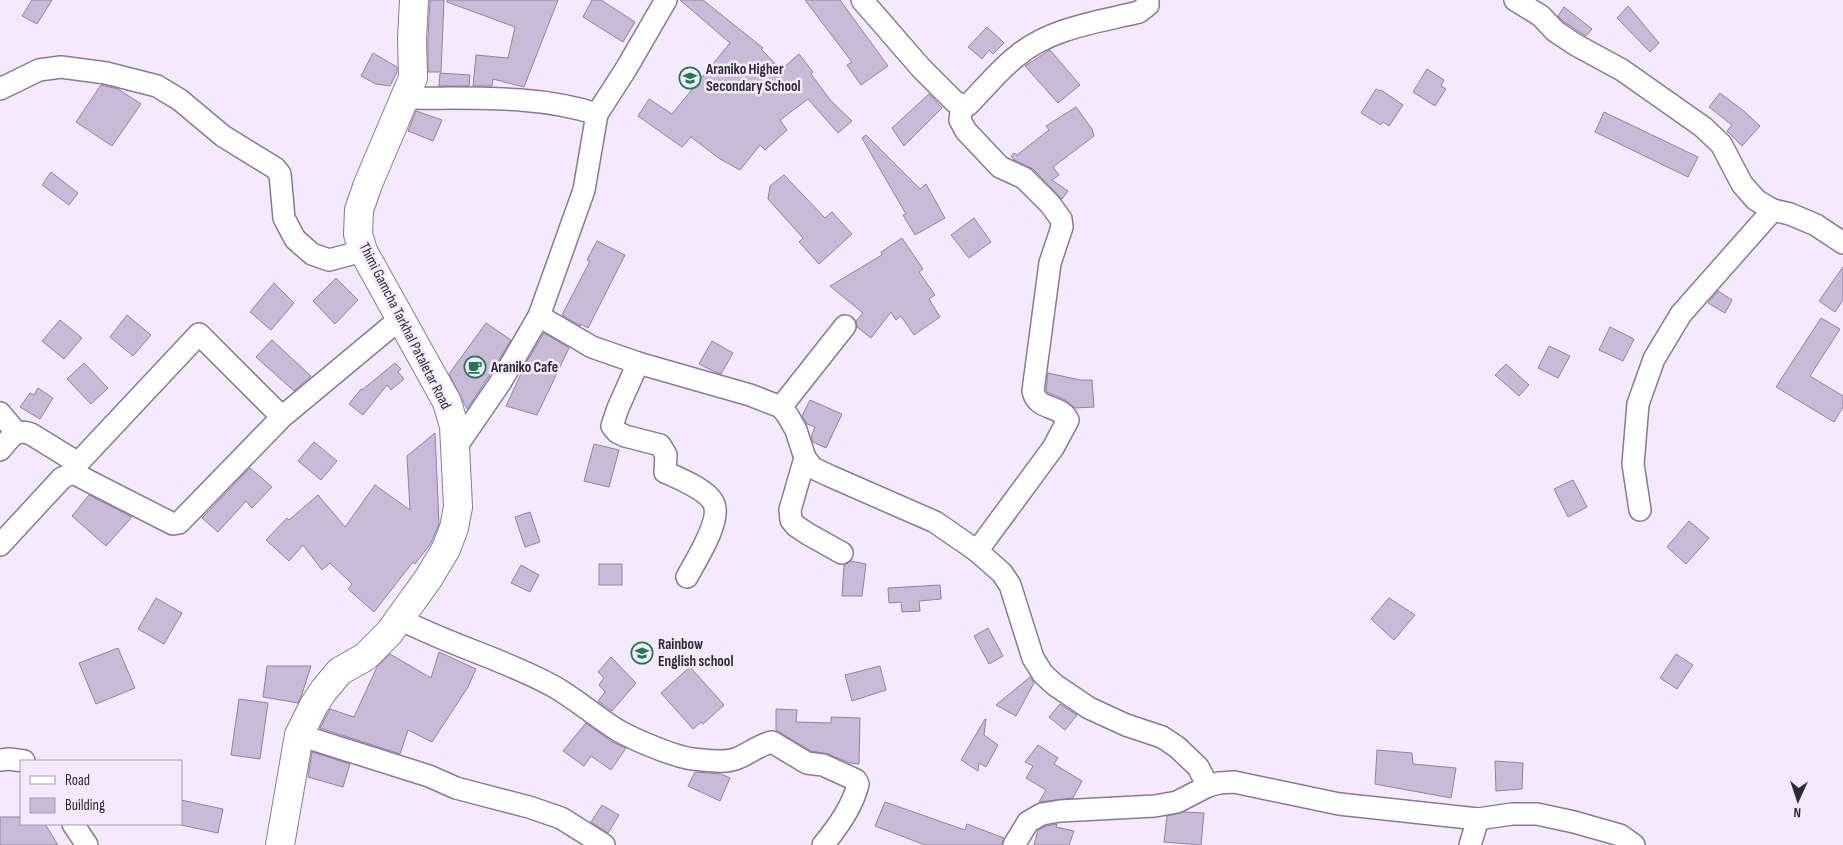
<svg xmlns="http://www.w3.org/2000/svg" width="1843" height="845" font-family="'Sofia Sans Condensed',sans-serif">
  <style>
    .building { fill: #cabada; stroke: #9183a0 }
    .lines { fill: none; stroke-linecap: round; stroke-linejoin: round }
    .street-casing { stroke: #887a97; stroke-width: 24 }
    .secondary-casing { stroke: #887a97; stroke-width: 30 }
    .street { stroke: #fff; stroke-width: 21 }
    .secondary { stroke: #fff; stroke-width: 28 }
    .labels { text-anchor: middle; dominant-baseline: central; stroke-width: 5; stroke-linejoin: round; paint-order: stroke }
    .poi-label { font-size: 15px; font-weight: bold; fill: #2f2935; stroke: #f3eafe; text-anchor: start }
    .street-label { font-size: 15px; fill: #2f2935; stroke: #f3eafe }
  </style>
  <rect width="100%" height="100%" fill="#f3eafe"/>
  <!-- building -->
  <g class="building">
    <path d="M32,0H52L37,24L22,16Z"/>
    <path d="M430,0H444L441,72H428V39Z"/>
    <path d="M447,0H558L524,87L493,79L492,86H473L476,55L508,58L515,27L447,2Z"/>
    <path d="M592,0H601L635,22L623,42L583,17Z"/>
    <path d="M680,0H703L763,48L761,49L781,70L799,54L813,72L811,74L831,101L852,121L838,133L808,99L780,120L787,130L765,150L760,145L740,170L720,159L691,137L682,147L638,116L649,99L672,114L730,43Z"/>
    <path d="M805,0H840L888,66L861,85L847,65L852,62Z"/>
    <path d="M1628,6L1659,43L1650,52L1617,18Z"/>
    <path d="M1564,7L1592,29L1586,36L1563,21L1558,16Z"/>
    <path d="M987,27L1004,43L993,54L989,50L982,59L968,47Z"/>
    <path d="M1050,50L1080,85L1058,103L1025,66Z"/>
    <path d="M373,53L397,67V72L390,86L376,84L361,76Z"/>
    <path d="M1427,69L1444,80L1441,86L1446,89L1435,106L1413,92Z"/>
    <path d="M440,73L470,75L469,86H439Z"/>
    <path d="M101,85L118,89L141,104L112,146L76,122Z"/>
    <path d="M1376,89L1380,91L1381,90L1403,105L1389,126L1383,122L1381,125L1361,113Z"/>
    <path d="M1720,93L1745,112L1760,126L1742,146L1727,131L1732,125L1709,107Z"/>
    <path d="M929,94L942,108L904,146L892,128Z"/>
    <path d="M1076,107L1092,129L1094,136L1053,167L1059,175L1052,180L1068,191L1062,199L1033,169L1014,160L1011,156L1014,153L1017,155L1049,130L1046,126Z"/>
    <path d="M416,111L442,120L433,141L408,131Z"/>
    <path d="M1604,112L1698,157L1688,177L1595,132Z"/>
    <path d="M866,135L920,189L926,184L945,218L915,235L903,215L906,214L862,138Z"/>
    <path d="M51,172L78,193L69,205L42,185Z"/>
    <path d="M784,175L825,218L832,212L852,234L819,264L799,242L803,238L768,199L770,186Z"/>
    <path d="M974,218L991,242L969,258L951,235Z"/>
    <path d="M902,238L923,269L919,272L935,295L929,299L940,317L914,335L901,316L896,320L891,312L871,338L857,327L856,321L863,313L830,286L882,255L881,252Z"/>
    <path d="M597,241L625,255L588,328L581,324L580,326L562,315L590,261L587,260Z"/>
    <path d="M1843,267V300L1835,312L1819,301Z"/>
    <path d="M336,278L358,300L335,324L313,301Z"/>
    <path d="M274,283L294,303L271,330L250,312Z"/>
    <path d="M1718,291L1732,300L1725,313L1708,303Z"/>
    <path d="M127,315L151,335L133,356L110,337Z"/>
    <path d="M1821,318L1840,329L1810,376L1843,396V407L1834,422L1776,387Z"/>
    <path d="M60,320L82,338L64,359L42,341Z"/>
    <path d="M486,323L511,340L489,376L467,409L449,374Z"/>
    <path d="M1610,327L1634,339L1623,361L1599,350Z"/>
    <path d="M544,333L569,348L537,415L506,406L526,363Z"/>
    <path d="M272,340L311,376L294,391L256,357Z"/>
    <path d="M712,341L733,353L721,374L713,371L699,364Z"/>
    <path d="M1549,346L1570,356L1558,378L1538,368Z"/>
    <path d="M84,363L108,388L91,404L67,379Z"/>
    <path d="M395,363L401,369L398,372L404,379L391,390L387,385L363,415L349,404L361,389L362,390Z"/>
    <path d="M1506,364L1529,385L1519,396L1495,375Z"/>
    <path d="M1048,373L1080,380H1092L1094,407L1075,408L1065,400L1047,392L1046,390Z"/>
    <path d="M38,388L53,398L40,419L20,407L30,393L34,395Z"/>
    <path d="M810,400L842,414L826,448L813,442L811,437L815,427L807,424L802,416Z"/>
    <path d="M435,433L439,524L431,543L415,564L413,562L374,612L348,589L352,584L330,563L322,570L303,545L289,561L266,540L287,518L289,520L318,495L345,527L375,485L410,510L407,456Z"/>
    <path d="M314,442L337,461L321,480L298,461Z"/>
    <path d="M594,444L619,450L609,487L584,481Z"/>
    <path d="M250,468L272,487L252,508L246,501L218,532L202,518Z"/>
    <path d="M1573,480L1587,507L1568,517L1554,489Z"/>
    <path d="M89,495L132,517L106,546L72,516Z"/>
    <path d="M530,512L540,542L525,547L515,517Z"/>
    <path d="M1689,521L1709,538L1686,564L1667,547Z"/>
    <path d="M851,561L866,564L862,596H842L844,565Z"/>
    <rect x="599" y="564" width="23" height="21"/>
    <path d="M521,565L539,575L530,592L511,583Z"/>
    <path d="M940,585L941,599L919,601L920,611L902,612L901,602L889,603L888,588Z"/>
    <path d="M156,598L182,613L164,644L138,629Z"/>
    <path d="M1389,598L1415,615L1394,640L1371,619Z"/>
    <path d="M988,628L1003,656L989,664L974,636Z"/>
    <path d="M118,648L135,688L96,704L79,663Z"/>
    <path d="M439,652L476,669L468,687L432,742L408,730L400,754L320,728L330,709L354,717L377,667L390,654L431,678Z"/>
    <path d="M1676,654L1693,665L1677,689L1660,678Z"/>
    <path d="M611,657L636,683L612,711L598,701L605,692L599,685L604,678L598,672Z"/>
    <path d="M267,666H311L302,694L298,703L263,697Z"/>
    <path d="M880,666L886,690L852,701L845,675Z"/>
    <path d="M690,667L724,705L703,724L701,722L693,729L661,693Z"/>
    <path d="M1030,677L1034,683L1016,716L996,705Z"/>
    <path d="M239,699L268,703L260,759L231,755Z"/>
    <path d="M1060,704L1077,715L1065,730L1049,717Z"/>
    <path d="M776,709L797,710L796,722L831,723V717L860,718L859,764L850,763L828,754L811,751L776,730Z"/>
    <path d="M985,719H986L984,735L998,745L986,767L979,763L978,771L961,760Z"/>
    <path d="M586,723L612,742L626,748L611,770L591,756L584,766L563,751Z"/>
    <path d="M1038,745L1058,758L1054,764L1082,781L1073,798L1039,802L1046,790L1026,778L1033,766L1025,762Z"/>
    <path d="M1377,750L1412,753L1413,764L1456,768L1451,798L1375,784Z"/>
    <path d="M312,752L350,764L343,787L308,777Z"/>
    <path d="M1495,761L1523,763L1522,789L1496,791Z"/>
    <path d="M695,772L721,774L730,778L720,801L688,786Z"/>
    <path d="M181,800L223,809L218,833L181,825Z"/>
    <path d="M885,802L965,830L967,824L1004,838L1002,845H925L875,826Z"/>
    <path d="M602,805L619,815L608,833L591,822Z"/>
    <path d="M1184,812L1204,813L1201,845L1164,842L1167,816Z"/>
    <path d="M0,817H21V824H45L58,845H0Z"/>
    <path d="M1057,824L1056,827L1074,831L1069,845H1034L1038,830L1046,826Z"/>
  </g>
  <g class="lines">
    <!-- street casing -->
    <g class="street-casing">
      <g id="street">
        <path d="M862,0L921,68L955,102L962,105H968C984,89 999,70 1017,56C1050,28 1098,22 1139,12L1148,5V0"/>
        <path d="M1515,0L1541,16L1555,31L1576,45L1622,70L1703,127L1721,144L1742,184L1756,200L1773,210L1790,214L1816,225L1843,243"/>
        <path d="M0,89L39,70L61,67L106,73L157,86L180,100L223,136L275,168L280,174L284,218L295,239L312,254L329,260L363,251"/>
        <path d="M405,98C469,99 536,94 597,114"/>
        <path d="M539,316L592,347L638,363L750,395L781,407L788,416L796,430L805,458L790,510L791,520L796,526L808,534L842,553"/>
        <path d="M638,363L618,408L612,426L617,432L625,436L660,445L666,455L665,472C678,478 706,489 713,502C723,519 696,560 687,577"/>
        <path d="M781,407L845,326"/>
        <path d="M0,413L16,432"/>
        <path d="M282,417L199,334L78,463L76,467L79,476L173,524L179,523L282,417L401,318"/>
        <path d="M0,450C10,439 14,428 31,434L78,463"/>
        <path d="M454,450L500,383L539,316L584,190L597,114L626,69L666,0"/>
        <path d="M805,458L813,468L830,476L935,522L977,551L1053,448L1068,420C1060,404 1037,411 1033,391L1050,263L1062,227L1061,219L1050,204L1024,178L1000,167L966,131L960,120L962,105"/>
        <path d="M1640,510L1633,464L1638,404L1654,359L1681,314L1773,210"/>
        <path d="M0,545L62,478L77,471"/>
        <path d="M977,551L1002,573L1010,585L1033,658L1043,674L1055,685L1089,708L1126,725L1162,737L1177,747L1198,767L1208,786"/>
        <path d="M400,619C449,645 504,659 553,686C576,699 596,717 619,731C635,740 675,757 693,759C706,760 725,764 738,758C750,753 759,745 772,742L807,763L823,765L856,780L858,784C853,806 838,827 823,845"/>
        <path d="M299,735L429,776L456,788L529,807L561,818L604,845"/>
        <path d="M0,760L9,759L24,761"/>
        <path d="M73,824L87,845"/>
        <path d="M1014,845L1028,822L1042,814L1060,811L1155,806L1177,802L1208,786L1219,783L1234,782L1339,804L1478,819L1512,814H1537L1574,822L1620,835L1634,845"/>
        <path d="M1470,845L1478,819"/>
      </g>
    </g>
    <!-- secondary casing -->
    <g class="secondary-casing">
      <path id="secondary" d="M280,845L299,735L314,705L324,690L340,671L365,657L389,633L428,579L446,549L454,528L458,507L454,426L447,402L363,251L358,234L359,210L368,184L413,78L412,39L414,0"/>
    </g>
    <!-- street -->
    <use href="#street" class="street"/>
    <!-- secondary -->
    <use href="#secondary" class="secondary"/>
  </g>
  <!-- icons -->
  <defs>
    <g id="school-ring" transform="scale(1.125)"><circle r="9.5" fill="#f3eafe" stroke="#217a4e" stroke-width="1.5"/><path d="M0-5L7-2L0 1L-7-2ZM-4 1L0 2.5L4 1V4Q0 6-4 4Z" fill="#217a4e"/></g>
    <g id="cafe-ring" transform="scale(1.125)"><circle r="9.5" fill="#f3eafe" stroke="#217a4e" stroke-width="1.5"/><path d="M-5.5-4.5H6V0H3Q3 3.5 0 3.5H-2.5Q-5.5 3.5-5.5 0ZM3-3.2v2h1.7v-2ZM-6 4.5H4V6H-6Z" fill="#217a4e"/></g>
  </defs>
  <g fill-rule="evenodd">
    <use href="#school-ring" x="690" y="78"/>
    <use href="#cafe-ring" x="475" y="367"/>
    <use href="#school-ring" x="642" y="653"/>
  </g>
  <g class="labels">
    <!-- poi labels -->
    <g class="poi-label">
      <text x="706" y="69">Araniko Higher<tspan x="706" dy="17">Secondary School</tspan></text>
      <text x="491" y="367">Araniko Cafe</text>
      <text x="658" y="644">Rainbow<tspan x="658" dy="17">English school</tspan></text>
    </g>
    <!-- street labels -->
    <g class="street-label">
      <text transform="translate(405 326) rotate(63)">Thimi Gamcha Tarkhal Pataletar Road</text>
    </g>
  </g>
  <!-- legend -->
  <rect x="20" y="760" width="162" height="65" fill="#f3eafe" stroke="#a59dae"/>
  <rect x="30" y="776" width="25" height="8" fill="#ffffff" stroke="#a59dae"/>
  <text x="65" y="785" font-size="15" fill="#2f2935">Road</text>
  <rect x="30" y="798" width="25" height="15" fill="#cabada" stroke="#a59dae"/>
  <text x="65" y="810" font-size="15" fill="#2f2935">Building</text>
  <!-- north arrow -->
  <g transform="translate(1798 800) rotate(183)" stroke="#f3eafe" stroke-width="4" paint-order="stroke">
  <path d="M0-4L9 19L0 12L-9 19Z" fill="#2f2935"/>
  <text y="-8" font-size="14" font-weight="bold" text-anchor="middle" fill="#2f2935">N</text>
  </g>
</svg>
